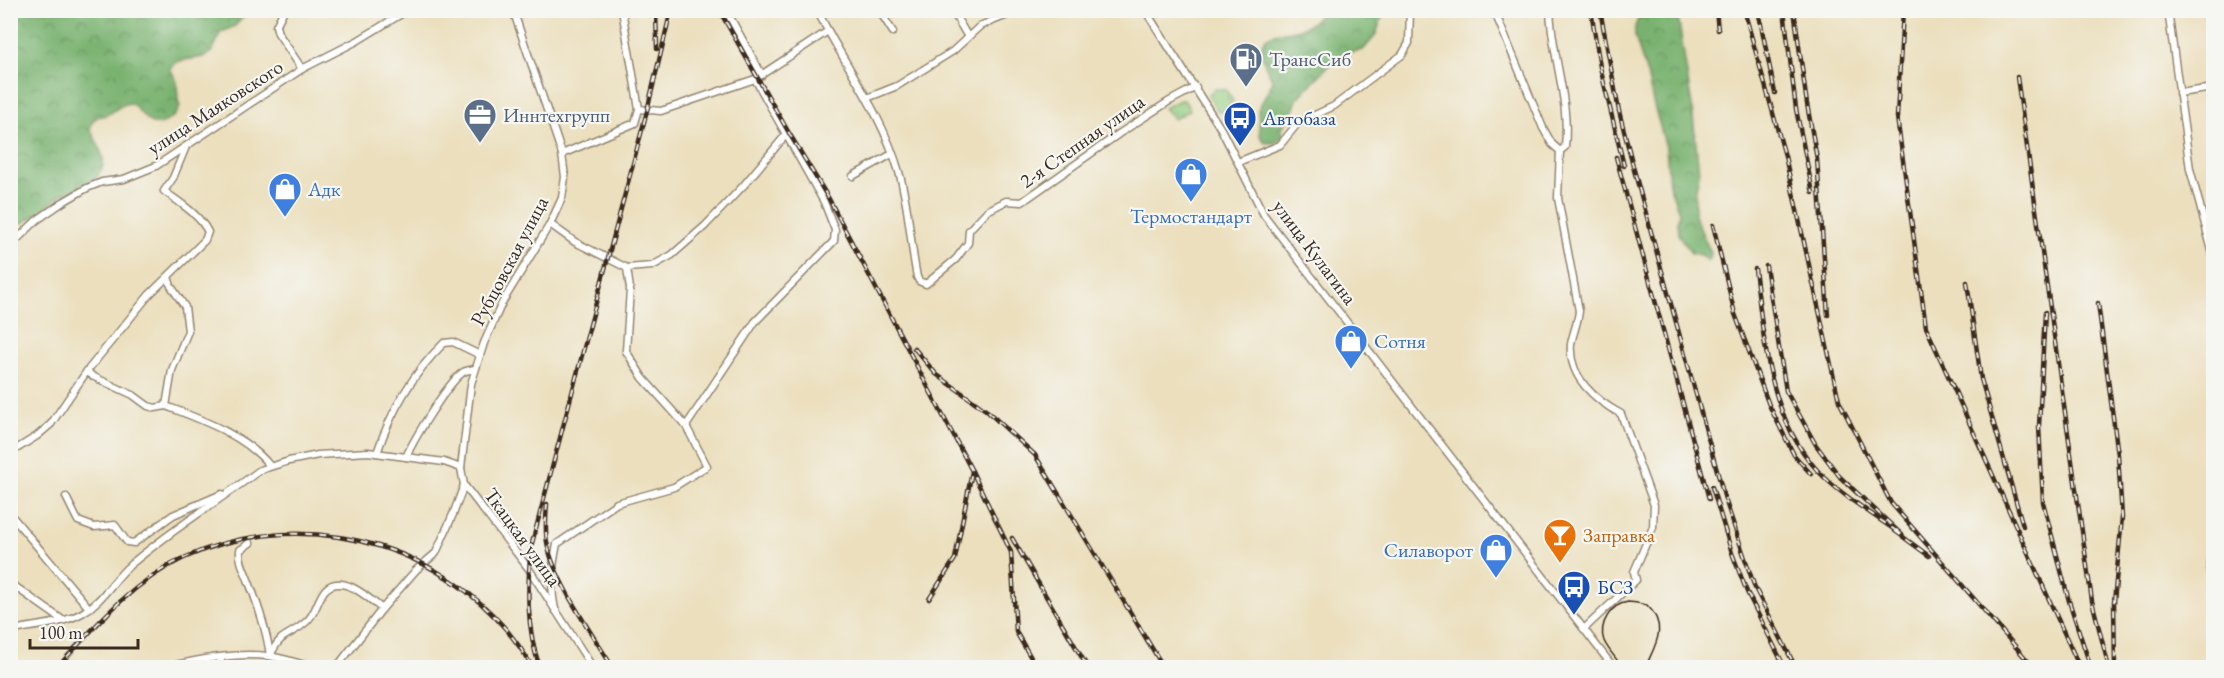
<svg xmlns="http://www.w3.org/2000/svg" width="2224" height="678" font-family="'EB Garamond',serif">
  <style>
    .grass { fill: url(#grass-tufts); stroke: #697c50; stroke-width: 1.5 }
    .forest { fill: url(#forest-crowns); stroke: #5a6e47; stroke-width: 1.5 }
    .lines { fill: none; stroke-linecap: round; stroke-linejoin: round }
    .minor-casing { stroke: #93846e; stroke-width: 9 }
    .minor { stroke: #fff; stroke-width: 6 }
    .tram { stroke: #3b2a1e; stroke-width: 1.5 }
    .rail-casing { stroke: #3b2a1e; stroke-width: 4.5 }
    .rail { stroke: #f6f6f2; stroke-width: 2; stroke-dasharray: 7; stroke-linecap: butt }
    .labels { text-anchor: middle; dominant-baseline: central; stroke-width: 4.5; stroke-linejoin: round; paint-order: stroke }
    .service-label { font-size: 20px; fill: #4e5e75; stroke: #f6f6f2; text-anchor: start }
    .street-label { font-size: 20px; fill: #3b2a1e; stroke: #f6f6f2 }
    .transit-label { font-size: 20px; fill: #164399; stroke: #f6f6f2; text-anchor: start }
    .shop-label { font-size: 20px; fill: #366cbe; stroke: #f6f6f2; text-anchor: start }
    .food-label { font-size: 20px; fill: #c56008; stroke: #f6f6f2; text-anchor: start }
  </style>
  <defs>
    <pattern id="grass-tufts" width="24" height="20" patternUnits="userSpaceOnUse" patternTransform="scale(1.5)"><rect width="24" height="20" fill="#97cf82"/><path d="M3 7l-1-3M5 7V3M7 7l1-3M15 17l-1-3M17 17v-4M19 17l1-3" fill="none" stroke="#7ca86a"/></pattern>
    <pattern id="forest-crowns" width="20" height="18" patternUnits="userSpaceOnUse" patternTransform="scale(1.5)"><rect width="20" height="18" fill="#79b270"/><path d="M2 6a3 3 0 1 1 6 0M12 15a3 3 0 1 1 6 0" fill="none" stroke="#64915b"/></pattern>
  </defs>
  <rect width="100%" height="100%" fill="#f6f6f2"/>
  <filter id="ink" filterUnits="userSpaceOnUse"><feTurbulence type="fractalNoise" baseFrequency=".0167" numOctaves="2"/><feDisplacementMap in="SourceGraphic" scale="12" xChannelSelector="R" yChannelSelector="G"/><feConvolveMatrix kernelMatrix="1 2 1 2 8 2 1 2 1" color-interpolation-filters="sRGB"/></filter>
  <filter id="wash" filterUnits="userSpaceOnUse"><feTurbulence type="fractalNoise" baseFrequency=".008" numOctaves="4" result="noise"/><feDisplacementMap in="SourceGraphic" scale="24" xChannelSelector="R" yChannelSelector="G"/><feGaussianBlur stdDeviation="1.35" result="paint"/><feColorMatrix in="noise" values="0 0 0 0 0 0 0 0 0 0 0 0 0 0 0 0 0 1.4 0 .05"/><feComposite in="paint" operator="in"/></filter>
  <g filter="url(#wash)">
    <rect width="100%" height="100%" fill="#ebdfbd"/>
    <!-- grass -->
    <g class="grass">
      <path d="M1215,89L1226,90L1233,101L1228,108L1219,113L1208,95Z"/>
      <path d="M1180,100H1184L1190,110L1174,119L1164,108Z"/>
    </g>
    <!-- forest -->
    <g class="forest">
      <path d="M11,11H249L235,26L220,33C209,66 203,54 176,62L170,68L177,82L178,100L180,107C177,114 173,117 167,121C150,132 142,112 131,103C116,104 116,115 97,117L92,122L90,129L98,144L103,158V166L96,179L90,184L59,196L43,211L23,223L11,225L10,60L19,43L11,30Z"/>
      <path d="M1323,11H1382V18L1375,36L1363,50L1346,53L1331,63L1297,99L1293,111L1282,128L1283,137L1275,143H1265L1260,136L1258,110L1273,81C1265,66 1249,37 1279,33C1288,31 1297,31 1306,26C1313,23 1318,16 1323,11Z"/>
      <path d="M1641,11H1677L1692,106L1699,173L1695,195V217L1711,253L1710,259L1707,260L1701,255L1691,253L1678,234L1677,222L1679,212L1669,185L1666,147L1653,102L1647,74L1635,37V27Z"/>
    </g>
  </g>
  <g filter="url(#ink)">
    <g class="lines">
      <!-- minor casing -->
      <g class="minor-casing">
        <g id="minor">
          <path d="M284,10L276,26L278,33L302,69"/>
          <path d="M622,10L639,109"/>
          <path d="M726,10L762,75"/>
          <path d="M817,10C844,64 882,113 899,172C909,206 910,242 917,277L919,281L926,284L956,259L968,243L969,230L987,211L1006,201L1022,202L1120,133L1168,102L1196,87"/>
          <path d="M879,10L893,32"/>
          <path d="M952,10L968,37"/>
          <path d="M1145,10L1221,129L1264,215L1614,668"/>
          <path d="M1494,10L1543,128L1552,144L1560,151L1558,198L1579,311C1578,322 1573,333 1571,344C1568,377 1595,400 1621,414L1654,505L1653,527L1634,572L1636,580L1584,629"/>
          <path d="M1550,10C1552,57 1570,100 1565,147L1560,151"/>
          <path d="M2168,10L2190,169L2214,258"/>
          <path d="M2179,93L2214,88"/>
          <path d="M867,98L897,86L953,51L980,26L1020,10"/>
          <path d="M562,154L635,123L639,109L661,111L755,79L828,31"/>
          <path d="M1238,162L1280,145L1298,123L1334,106L1402,55L1409,43L1410,10"/>
          <path d="M853,176L892,154"/>
          <path d="M550,224L575,242L627,268L652,266L672,255L705,226L744,185L785,136"/>
          <path d="M10,246L37,220L63,202L87,188L102,182L124,179L156,166L302,69L357,41L408,10"/>
          <path d="M87,371L92,376L133,395L148,406L155,408L166,406"/>
          <path d="M166,406L172,370L188,331L185,307L171,286L168,277"/>
          <path d="M166,406C202,420 245,435 270,466"/>
          <path d="M686,426L755,322L834,241L835,230L824,202L755,79"/>
          <path d="M10,453L37,436L51,424L87,371L149,295L205,240L208,232C199,214 180,203 164,191L173,178L185,149"/>
          <path d="M377,453C391,411 412,374 444,343L453,342L480,355"/>
          <path d="M406,457C414,439 447,384 462,373C465,370 471,370 475,369"/>
          <path d="M464,485L529,569L593,668"/>
          <path d="M66,497L78,521L94,527L115,525L127,542L134,543L173,515L222,494"/>
          <path d="M10,514L89,608"/>
          <path d="M2214,529L2210,572L2214,588"/>
          <path d="M250,543L240,550C239,562 245,571 249,582C258,605 267,631 270,656"/>
          <path d="M10,583L61,619"/>
          <path d="M555,610C550,586 552,568 557,544L617,503L674,487L707,466L686,426L643,378L626,351L630,289L627,268"/>
          <path d="M10,631C33,625 61,625 82,613C103,601 113,580 130,565C171,530 217,502 260,470L289,461L318,455L368,452L444,462L461,468"/>
          <path d="M270,656C282,630 289,638 306,622C316,614 317,600 325,590C341,572 369,598 382,609"/>
          <path d="M163,668C196,660 234,652 268,656C285,658 301,665 318,668"/>
          <path d="M218,668L222,657"/>
          <path d="M336,668L382,609L416,570L436,553L454,512L464,485L461,468L471,384L484,343L502,303L550,224L562,198L565,177L562,154L513,10"/>
        </g>
      </g>
      <!-- minor -->
      <use href="#minor" class="minor"/>
      <!-- tram -->
      <path class="tram" d="M1623,668C1617,659 1608,650 1604,641C1598,624 1611,604 1628,602C1635,602 1641,604 1647,605C1669,627 1655,645 1645,668"/>
      <!-- rail casing -->
      <g class="rail-casing">
        <g id="rail">
          <path d="M656,10L657,49"/>
          <path d="M719,10L789,133L829,199L972,471L1011,552L1016,632L1037,668"/>
          <path d="M1591,10L1600,67L1624,166"/>
          <path d="M1600,10L1619,111L1634,170L1724,496L1755,588L1796,668"/>
          <path d="M1716,10L1718,30"/>
          <path d="M1744,10L1785,156L1839,401L1891,503L2034,668"/>
          <path d="M1758,10L1775,93"/>
          <path d="M1784,10L1796,109L1813,193"/>
          <path d="M1794,10L1807,104L1817,159L1828,315"/>
          <path d="M1903,10L1897,117L1926,327L2080,668"/>
          <path d="M2017,77L2092,601L2109,668"/>
          <path d="M1616,157L1709,499"/>
          <path d="M1713,225L1735,314L1769,405L1794,455L1811,474"/>
          <path d="M1755,269C1764,338 1768,417 1818,471C1842,496 1874,515 1902,535L1840,477L1816,445L1786,391L1766,266"/>
          <path d="M1967,282L1981,379L2023,526"/>
          <path d="M2098,303L2118,455L2122,517L2114,602L2115,668"/>
          <path d="M2045,312L2039,426L2043,502L2069,601L2091,668"/>
          <path d="M914,348L936,374L987,411L1035,455L1164,668"/>
          <path d="M1712,487L1732,553L1747,592L1785,668"/>
          <path d="M547,504C546,516 545,531 547,542C553,579 593,635 613,668"/>
          <path d="M1895,531L1929,556"/>
          <path d="M1012,538L1088,668"/>
          <path d="M929,599L955,559L972,471"/>
          <path d="M57,668C95,626 132,582 184,558C308,501 464,547 533,668"/>
          <path d="M540,668C526,628 527,588 531,547L647,111L671,10"/>
        </g>
      </g>
      <!-- rail -->
      <use href="#rail" class="rail"/>
    </g>
  </g>
  <!-- icons -->
  <defs>
    <g id="fuel-pin" transform="scale(1.725)"><path d="M0 17L-7.5 6A9.5 9.5 0 1 1 7.5 6Z" fill="#5c6f8a" stroke="#f6f6f2"/><path d="M-5.5-6h7V0h2V4h1.3V-2.5L3-4.5l.8-.8L6-3V5H2.5V1h-1V6h-7ZM-4.2-4.7v3.2H.2V-4.7Z" fill="#fff"/></g>
    <g id="office-pin" transform="scale(1.725)"><path d="M0 17L-7.5 6A9.5 9.5 0 1 1 7.5 6Z" fill="#5c6f8a" stroke="#f6f6f2"/><path d="M-6-3h4V-5.5h4V-3h4V5H-6ZM-1-4.5V-3h2v-1.5ZM-6 0V1H6V0Z" fill="#fff"/></g>
    <g id="bus-pin" transform="scale(1.725)"><path d="M0 17L-7.5 6A9.5 9.5 0 1 1 7.5 6Z" fill="#1a4fb4" stroke="#f6f6f2"/><path d="M-5-6H5V4H4V6H2V4H-2V6H-4V4H-5ZM-3.5-4V0h7V-4ZM-3.5 1.2v1.5H-2V1.2ZM2 1.2v1.5H3.5V1.2Z" fill="#fff"/></g>
    <g id="shop-pin" transform="scale(1.725)"><path d="M0 17L-7.5 6A9.5 9.5 0 1 1 7.5 6Z" fill="#3f7fe0" stroke="#f6f6f2"/><path d="M-5-2.5h2.3a2.7 3.5 0 0 1 5.4 0H5L5.5 6h-11ZM-1.5-2.5h3a1.5 2.3 0 0 0-3 0Z" fill="#fff"/></g>
    <g id="bar-pin" transform="scale(1.725)"><path d="M0 17L-7.5 6A9.5 9.5 0 1 1 7.5 6Z" fill="#e8710a" stroke="#f6f6f2"/><path d="M-6-5H6L.8 .8V4.5H3.5V6h-7V4.5H-.8V.8Z" fill="#fff"/></g>
  </defs>
  <g fill-rule="evenodd">
    <use href="#fuel-pin" x="1246" y="59"/>
    <use href="#office-pin" x="480" y="115"/>
    <use href="#bus-pin" x="1240" y="118"/>
    <use href="#shop-pin" x="1191" y="174"/>
    <use href="#shop-pin" x="285" y="189"/>
    <use href="#shop-pin" x="1351" y="341"/>
    <use href="#bar-pin" x="1560" y="535"/>
    <use href="#shop-pin" x="1496" y="550"/>
    <use href="#bus-pin" x="1574" y="587"/>
  </g>
  <g class="labels">
    <!-- service labels -->
    <g class="service-label">
      <text x="1269" y="59">ТрансСиб</text>
      <text x="503" y="115">Иннтехгрупп</text>
    </g>
    <!-- street labels -->
    <g class="street-label">
      <text transform="translate(215 107) rotate(-33)">улица Маяковского</text>
      <text transform="translate(1082 141) rotate(-35)">2-я Степная улица</text>
      <text transform="translate(1315 252) rotate(53)">улица Кулагина</text>
      <text transform="translate(509 261) rotate(-62)">Рубцовская улица</text>
      <text transform="translate(523 537) rotate(54)">Ткацкая улица</text>
    </g>
    <!-- transit labels -->
    <g class="transit-label">
      <text x="1263" y="118">Автобаза</text>
      <text x="1597" y="587">БСЗ</text>
    </g>
    <!-- shop labels -->
    <g class="shop-label">
      <text x="308" y="189">Адк</text>
      <text x="1191" y="216" text-anchor="middle">Термостандарт</text>
      <text x="1374" y="341">Сотня</text>
      <text x="1473" y="550" text-anchor="end">Силаворот</text>
    </g>
    <!-- food labels -->
    <g class="food-label">
      <text x="1583" y="535">Заправка</text>
    </g>
  </g>
  <!-- margin -->
  <rect width="2224" height="678" fill="none" stroke="#f6f6f2" stroke-width="36"/>
  <!-- scale -->
  <path d="M30 639v9h108v-9" fill="none" stroke="#3b2a1e" stroke-width="3"/>
  <text x="39" y="639" font-size="18" fill="#3b2a1e" stroke="#f6f6f2" stroke-width="4.5" paint-order="stroke">100 m</text>
</svg>
